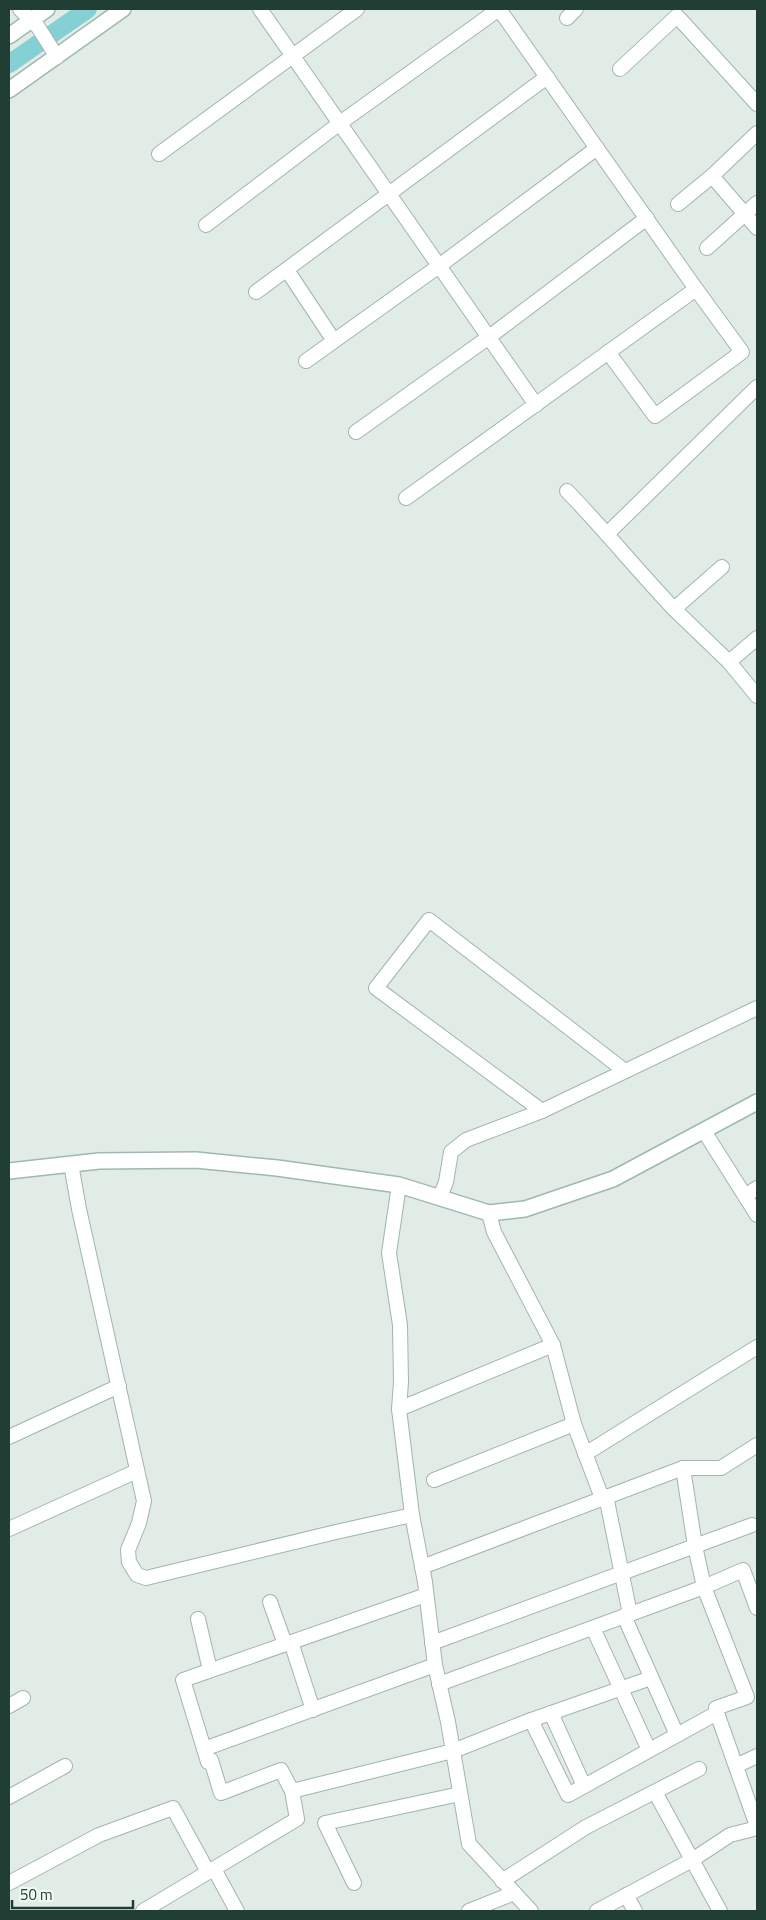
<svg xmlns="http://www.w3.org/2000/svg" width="766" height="1920" font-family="'Titillium Web',sans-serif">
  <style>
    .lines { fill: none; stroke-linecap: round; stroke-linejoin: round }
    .canal { stroke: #85d0d5; stroke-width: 18 }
    .street-casing { stroke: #a3b4ad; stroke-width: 16 }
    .secondary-casing { stroke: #9eb9ad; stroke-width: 18 }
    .street { stroke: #fff; stroke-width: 14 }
    .secondary { stroke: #fff; stroke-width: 15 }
  </style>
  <rect width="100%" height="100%" fill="#e1ece6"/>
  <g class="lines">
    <!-- canal -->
    <path class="canal" d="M9,64L88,9"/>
    <!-- street casing -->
    <g class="street-casing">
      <g id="street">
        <path d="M20,9L38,27L57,57"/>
        <path d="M260,9L536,405"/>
        <path d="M567,18L576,9"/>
        <path d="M620,69L677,16L757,104"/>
        <path d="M159,154L357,9"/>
        <path d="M712,176L757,228"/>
        <path d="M678,204L712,176L757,133"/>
        <path d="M206,225L340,123L499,9"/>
        <path d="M707,248L757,203"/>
        <path d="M287,270L334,341"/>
        <path d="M256,292L547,77"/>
        <path d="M608,352L655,416L742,352L696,289"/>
        <path d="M306,361L439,266L597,148"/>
        <path d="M356,432L489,337L647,218"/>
        <path d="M567,491C604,529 637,570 674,609"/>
        <path d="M406,498L696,289L499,9"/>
        <path d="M607,534L757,387"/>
        <path d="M722,567L674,609L729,662L757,696"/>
        <path d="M729,662L757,638"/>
        <path d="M542,1111L376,988L429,920L625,1071"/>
        <path d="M704,1131L757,1215"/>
        <path d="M71,1164L79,1209L144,1501L139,1523L128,1550L129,1562L137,1575L146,1578L336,1532L412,1515"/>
        <path d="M399,1185L389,1253L400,1325L401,1382L399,1409L412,1515L425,1582L435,1665L448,1722L469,1844L531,1911"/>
        <path d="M745,1196L757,1188"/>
        <path d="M440,1197L446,1182L451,1152L466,1140L542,1111L757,1008"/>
        <path d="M489,1213L494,1232L553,1345L574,1424L602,1498"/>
        <path d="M399,1409L553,1345"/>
        <path d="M9,1437L119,1386"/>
        <path d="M585,1454L757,1347"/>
        <path d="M683,1468H721L757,1445"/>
        <path d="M434,1480L574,1424"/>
        <path d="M606,1496L630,1614"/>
        <path d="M9,1529L137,1471"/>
        <path d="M270,1602L285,1644"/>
        <path d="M624,1616L677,1735"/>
        <path d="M198,1619L210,1670"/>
        <path d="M593,1628L649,1750"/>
        <path d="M291,1642L313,1710"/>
        <path d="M432,1643L752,1525"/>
        <path d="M439,1684L704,1587L743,1570L757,1608"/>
        <path d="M9,1706L23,1698"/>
        <path d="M551,1713L584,1786"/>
        <path d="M717,1713L757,1826"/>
        <path d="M531,1720L651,1678"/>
        <path d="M204,1749L435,1665"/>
        <path d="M736,1766L757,1756"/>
        <path d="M292,1791L281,1770L221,1793L211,1760L208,1762L183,1680L426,1595"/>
        <path d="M655,1792L720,1911"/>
        <path d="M9,1797L65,1766"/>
        <path d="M214,1869L237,1911"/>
        <path d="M502,1881L586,1827L699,1769"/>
        <path d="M9,1883L99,1835L173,1808L208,1872"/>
        <path d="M354,1883L325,1823L460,1794"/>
        <path d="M626,1895L635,1911"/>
        <path d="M143,1911L297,1819L292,1791L453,1751L531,1720L568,1795L717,1713L716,1708L747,1697L704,1587L695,1546L683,1468L422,1567"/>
        <path d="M469,1911L514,1893"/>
        <path d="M597,1911L692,1860L730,1835L757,1828"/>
      </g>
    </g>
    <!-- secondary casing -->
    <g class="secondary-casing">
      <g id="secondary">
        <path d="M9,36L47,9"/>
        <path d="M9,90L123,9"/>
        <path d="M9,1171L99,1161L196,1160L277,1168L399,1185L489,1213L525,1209L613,1179L757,1102"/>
      </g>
    </g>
    <!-- street -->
    <use href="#street" class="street"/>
    <!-- secondary -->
    <use href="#secondary" class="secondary"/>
  </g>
  <!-- border -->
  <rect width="766" height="1920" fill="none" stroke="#203e33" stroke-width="20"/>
  <!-- scale -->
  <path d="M12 1900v8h121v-8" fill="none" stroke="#203e33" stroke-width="2.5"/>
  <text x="20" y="1900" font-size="15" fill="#203e33" stroke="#f1f9f4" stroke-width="4" paint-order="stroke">50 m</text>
</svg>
